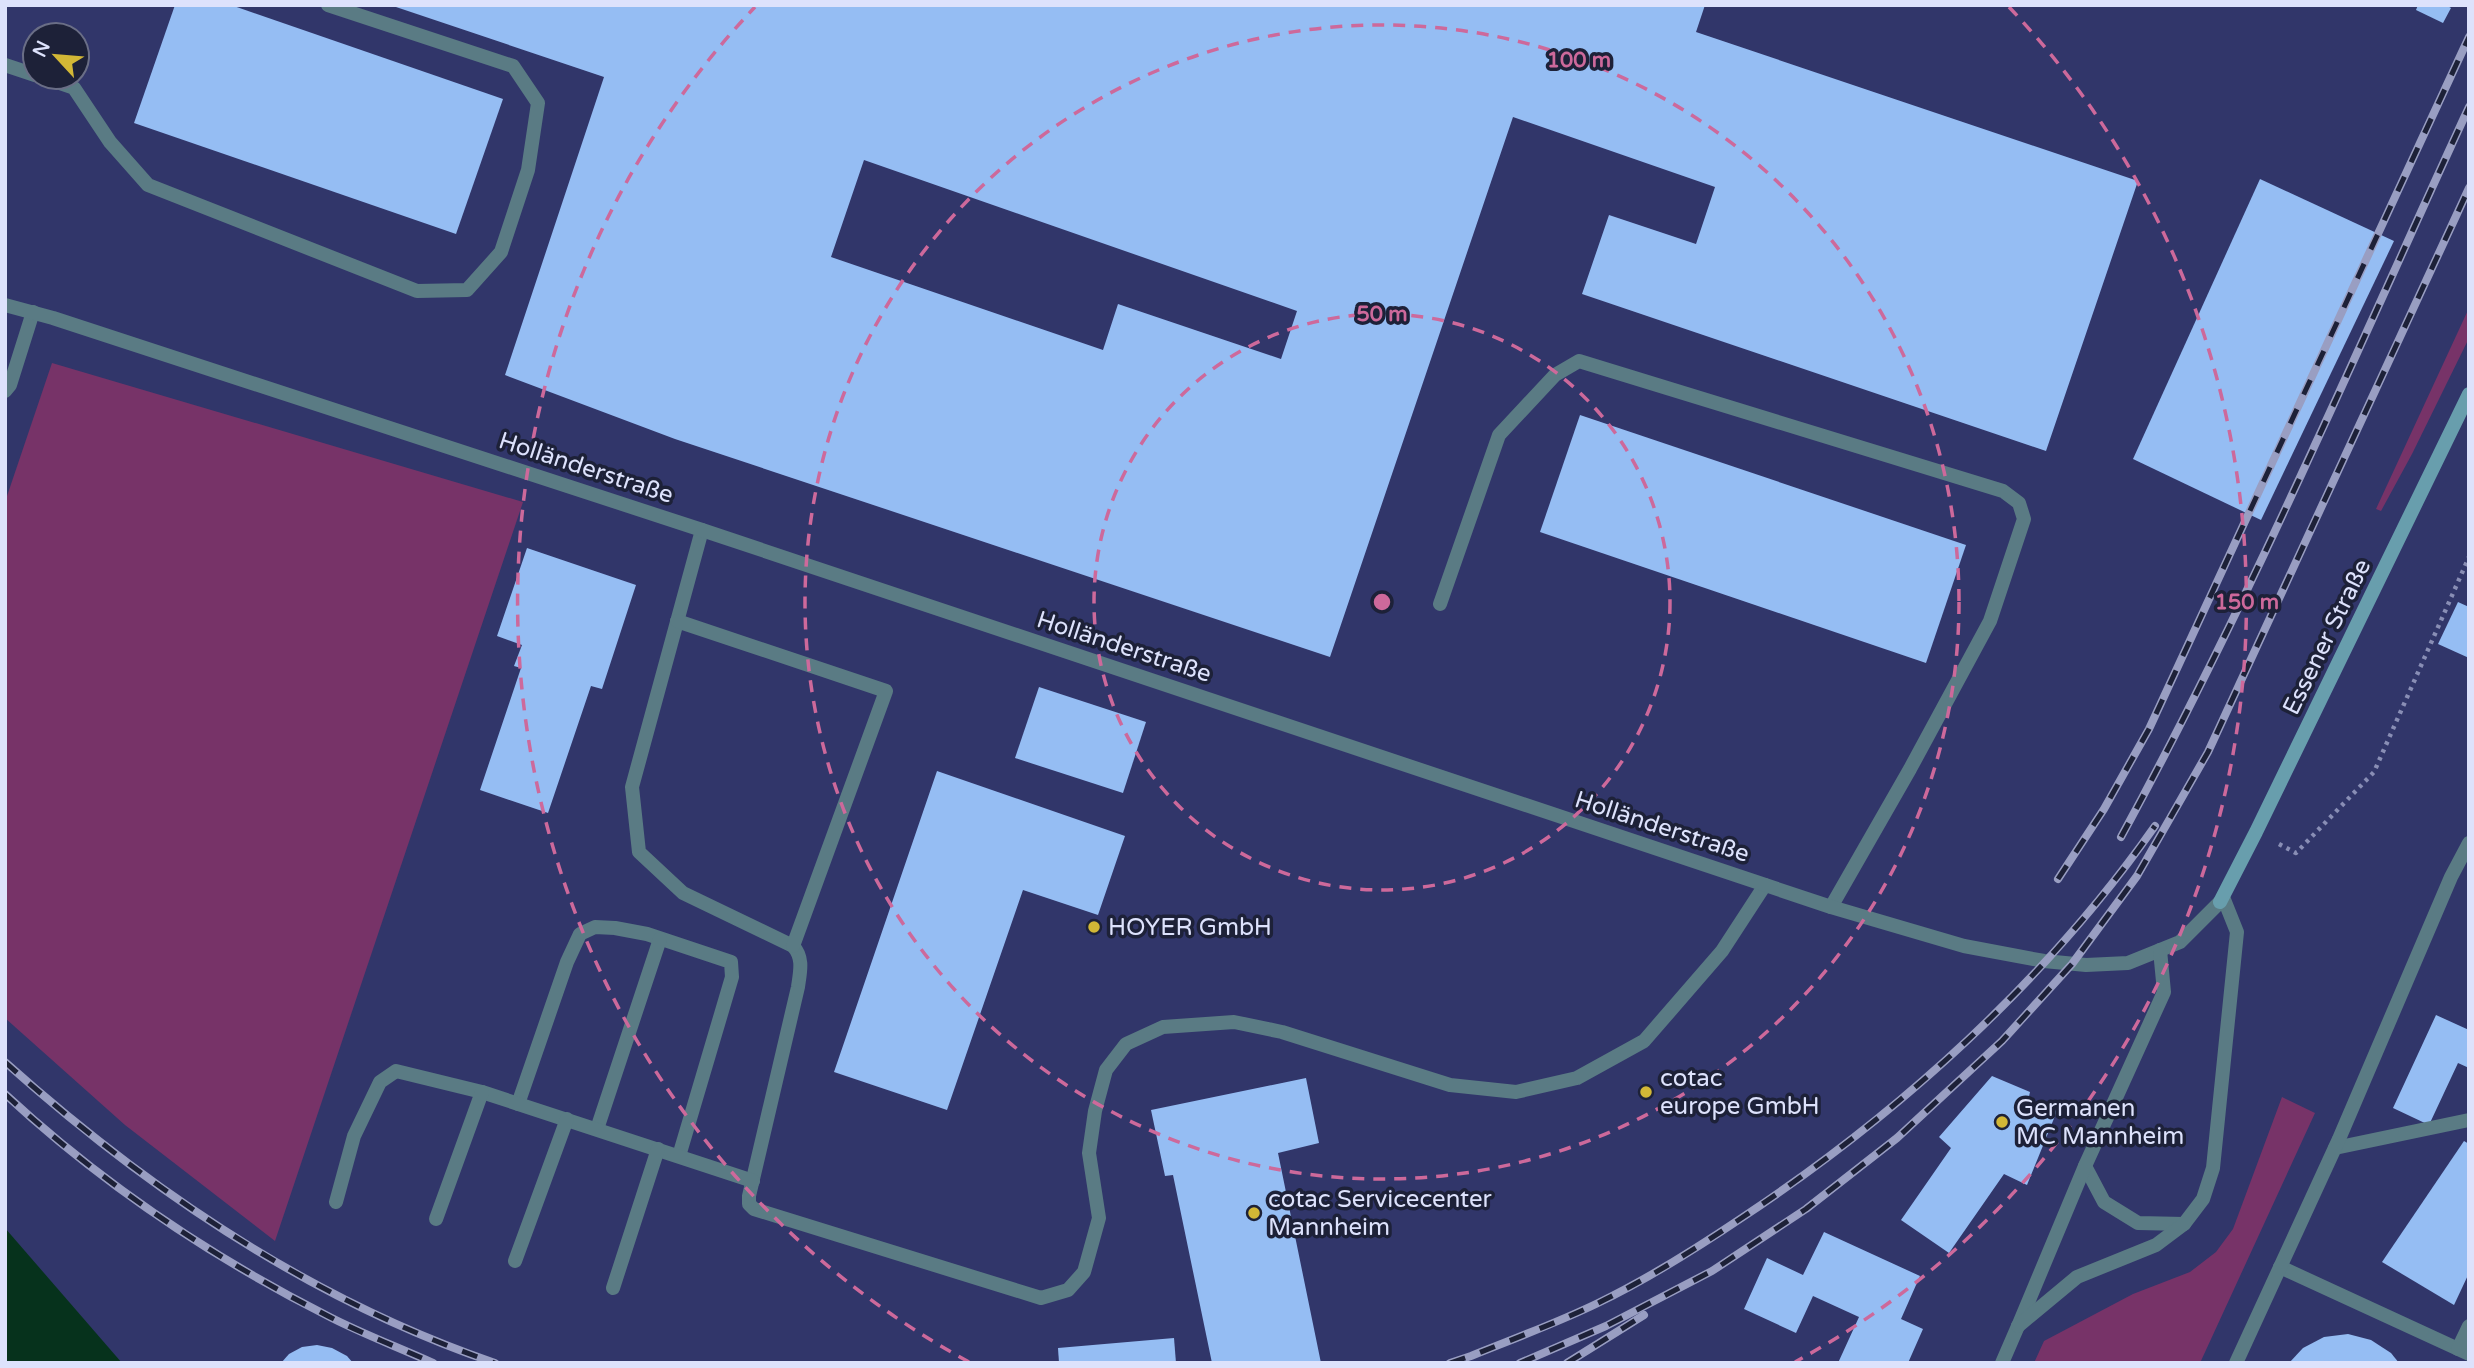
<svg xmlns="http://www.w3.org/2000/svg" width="2474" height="1368" font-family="'Varela Round',sans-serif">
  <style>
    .green { fill: #773368 }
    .water { fill: #06321c }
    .building { fill: #95bdf3; fill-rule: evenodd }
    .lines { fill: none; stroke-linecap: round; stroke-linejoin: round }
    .path { stroke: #898eb5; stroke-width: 4.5; stroke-dasharray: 3.5 5; stroke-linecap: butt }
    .lane { stroke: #5a7b84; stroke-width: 14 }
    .street { stroke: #5a7b84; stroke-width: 14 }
    .secondary { stroke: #689ead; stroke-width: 14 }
    .rail-casing { stroke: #999ec2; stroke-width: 8 }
    .rail { stroke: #1d2138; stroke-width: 5; stroke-dasharray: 16; stroke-linecap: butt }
    .ring { fill: none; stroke: #cd699b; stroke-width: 3.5; stroke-dasharray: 12 9 }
    .poi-dot { fill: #d2b736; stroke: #1d2138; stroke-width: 2.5 }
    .labels { text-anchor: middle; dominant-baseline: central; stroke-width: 7; stroke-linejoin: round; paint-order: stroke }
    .street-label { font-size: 24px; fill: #dde2fc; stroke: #1d2138 }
    .poi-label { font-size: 24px; fill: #dde2fc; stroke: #1d2138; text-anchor: start }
    .centre { fill: #cd699b; stroke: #1d2138; stroke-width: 3.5 }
    .ring-label { font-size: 21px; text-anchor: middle; font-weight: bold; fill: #cd699b; stroke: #1d2138; stroke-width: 7; stroke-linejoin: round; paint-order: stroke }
  </style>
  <rect width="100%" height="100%" fill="#31366a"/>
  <!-- green -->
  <g class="green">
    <path d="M2469,308V338L2412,454L2381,511L2376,509Z"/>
    <path d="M52,363L523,502L275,1241L125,1125L5,1018V502Z"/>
    <path d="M2282,1097L2315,1113L2200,1363H2034L2044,1341L2133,1294L2190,1272L2216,1252L2233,1229Z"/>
  </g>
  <!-- water -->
  <path class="water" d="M5,1228L122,1363H5Z"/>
  <!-- building -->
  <g class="building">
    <path d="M175,5H231L503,99L456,234L134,123Z"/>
    <path d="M1705,5L1696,32L2138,181L2046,451L1582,294L1609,215L1696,244L1715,187L1513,117L1330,657L675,439L505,375L604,77L393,6ZM864,160L1297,311L1281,359L1118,304L1103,350L831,257Z"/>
    <path d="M2418,5H2446L2451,8L2443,23L2416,10Z"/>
    <path d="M2260,179L2394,241L2261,520L2133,459Z"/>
    <path d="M1580,415L1966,545L1926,663L1540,532Z"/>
    <path d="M527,548L636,585L602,689L591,686L548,813L480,790L521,668L514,666L522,645L497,636Z"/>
    <path d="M2458,602L2469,607V658L2438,644Z"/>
    <path d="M1039,687L1146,722L1123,793L1015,758Z"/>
    <path d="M937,771L1125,836L1098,915L1023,890L947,1110L834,1072Z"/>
    <path d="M2436,1015L2469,1030V1068L2458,1063L2429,1125L2393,1108Z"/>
    <path d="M1992,1076L2030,1092L2028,1101L2057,1111L2027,1185L2004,1174L1949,1253L1901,1220L1951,1148L1939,1137Z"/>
    <path d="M1306,1078L1319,1143L1278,1153L1321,1363H1212L1173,1175L1165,1176L1151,1110Z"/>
    <path d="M2464,1141L2469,1144V1273L2454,1305L2382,1262Z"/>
    <path d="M1824,1232L1920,1276L1901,1319L1923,1329L1908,1363H1838L1859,1317L1813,1296L1796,1333L1744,1309L1767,1258L1803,1275Z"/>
    <path d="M2348,1334L2371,1340L2391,1353L2399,1363H2289L2303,1348L2324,1337Z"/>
    <path d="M1174,1338L1176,1363H1059L1058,1348Z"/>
    <path d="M317,1345L332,1348L347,1356L353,1363H281L289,1354L302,1347Z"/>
  </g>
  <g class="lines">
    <!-- path -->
    <path class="path" d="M2279,844L2296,853L2374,772L2469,557"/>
    <!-- lane -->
    <g class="lane">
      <path d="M5,65L35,75"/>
      <path d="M42,77L74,88L110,142L148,185L417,291L467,290L501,252L528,170L538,103L513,66L328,5"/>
      <path d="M5,391L10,385L33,312"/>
      <path d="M702,530L632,787L639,852L683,893L793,946C804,958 800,972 798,987L749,1196V1204L754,1209L1041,1298L1068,1290L1084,1272L1099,1218L1089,1153L1095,1111L1106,1070L1126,1044L1163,1027L1234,1022L1282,1032L1450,1085L1516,1092L1577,1078L1644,1041L1722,951L1765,885"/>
      <path d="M1440,604L1499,435L1555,375L1579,361L2003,491L2019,503L2024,519L1990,621L1910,769L1831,907"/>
      <path d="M677,621L886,691L793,946"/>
      <path d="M518,1104L567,962L580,934L595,927L615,928L647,934L731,962L732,977L679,1156"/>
      <path d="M597,1129L660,939"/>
      <path d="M2335,1148L2469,1120"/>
      <path d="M336,1202L354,1136L380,1082L396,1071L482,1092L753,1181"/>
      <path d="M436,1219L482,1092"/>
      <path d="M515,1261L567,1119"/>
      <path d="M2280,1267L2469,1354"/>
      <path d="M613,1288L658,1149"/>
      <path d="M2458,1349L2469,1326"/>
      <path d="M2002,1363L2018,1326"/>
      <path d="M2236,1363L2339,1139L2451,877L2469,843"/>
    </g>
    <!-- street -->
    <g class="street">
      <path d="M5,305L53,318L702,530L1831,907L1964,946L2044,961L2086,965L2128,963L2180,942L2220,902"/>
      <path d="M2085,1166L2104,1202L2138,1223L2184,1224"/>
      <path d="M2019,1324L2085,1166L2164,992L2160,950"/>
      <path d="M2018,1326L2077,1277L2156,1245L2184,1224L2203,1199L2213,1168L2237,932L2223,897"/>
    </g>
    <!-- secondary -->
    <path class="secondary" d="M2220,902L2256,832L2469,394"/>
    <!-- rail casing -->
    <g class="rail-casing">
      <g id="rail">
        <path d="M2121,837C2250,601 2356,352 2469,107"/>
        <path d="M2058,879L2104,809L2149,729L2469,37"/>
        <path d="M5,1062C147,1189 313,1301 495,1363"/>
        <path d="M5,1094C100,1182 210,1256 326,1315C360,1333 398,1347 433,1363"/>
        <path d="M1450,1363L1471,1356C1513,1339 1557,1323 1598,1303C1648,1279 1697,1248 1743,1217C1900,1113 2046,981 2155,826"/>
        <path d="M1520,1363L1606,1326L1712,1271L1806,1209L1897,1138L2002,1041L2072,964L2137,876L2208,752L2469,188"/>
        <path d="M1567,1363L1644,1315"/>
      </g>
    </g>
    <!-- rail -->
    <use href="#rail" class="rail"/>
  </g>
  <!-- distance rings -->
  <g class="ring">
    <circle cx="1382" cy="602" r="288"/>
    <circle cx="1382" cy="602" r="577"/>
    <path d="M969 1362A865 865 0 0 1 755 7M2009 7A865 865 0 0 1 1795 1362"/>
  </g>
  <!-- markers -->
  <g class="poi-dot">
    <circle cx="1094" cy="927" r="7"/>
    <circle cx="1646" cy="1092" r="7"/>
    <circle cx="2002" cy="1122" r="7"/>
    <circle cx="1254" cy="1213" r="7"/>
  </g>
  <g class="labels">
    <!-- street labels -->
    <g class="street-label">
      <text transform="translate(586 468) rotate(18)">Holländerstraße</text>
      <text transform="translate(2327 637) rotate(-64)">Essener Straße</text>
      <text transform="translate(1124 647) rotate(18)">Holländerstraße</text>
      <text transform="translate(1662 827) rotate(18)">Holländerstraße</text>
    </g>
    <!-- poi labels -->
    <g class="poi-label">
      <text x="1108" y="927">HOYER GmbH</text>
      <text x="1660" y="1078">cotac<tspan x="1660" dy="28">europe GmbH</tspan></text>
      <text x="2016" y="1108">Germanen<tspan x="2016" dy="28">MC Mannheim</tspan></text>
      <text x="1268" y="1199">cotac Servicecenter<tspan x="1268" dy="28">Mannheim</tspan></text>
    </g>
  </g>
  <circle cx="1382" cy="602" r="10" class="centre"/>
  <g class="ring-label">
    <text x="1579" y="67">100 m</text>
    <text x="1382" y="321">50 m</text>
    <text x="2247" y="609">150 m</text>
  </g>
  <!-- border -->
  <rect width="2474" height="1368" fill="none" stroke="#dde2fc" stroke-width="14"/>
  <!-- north arrow -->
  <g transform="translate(56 56) rotate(296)"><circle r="33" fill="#1d2138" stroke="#6a6e86" stroke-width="2"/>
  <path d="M0-5L12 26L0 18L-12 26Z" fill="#d2b736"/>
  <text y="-10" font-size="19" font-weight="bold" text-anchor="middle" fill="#dde2fc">N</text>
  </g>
</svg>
